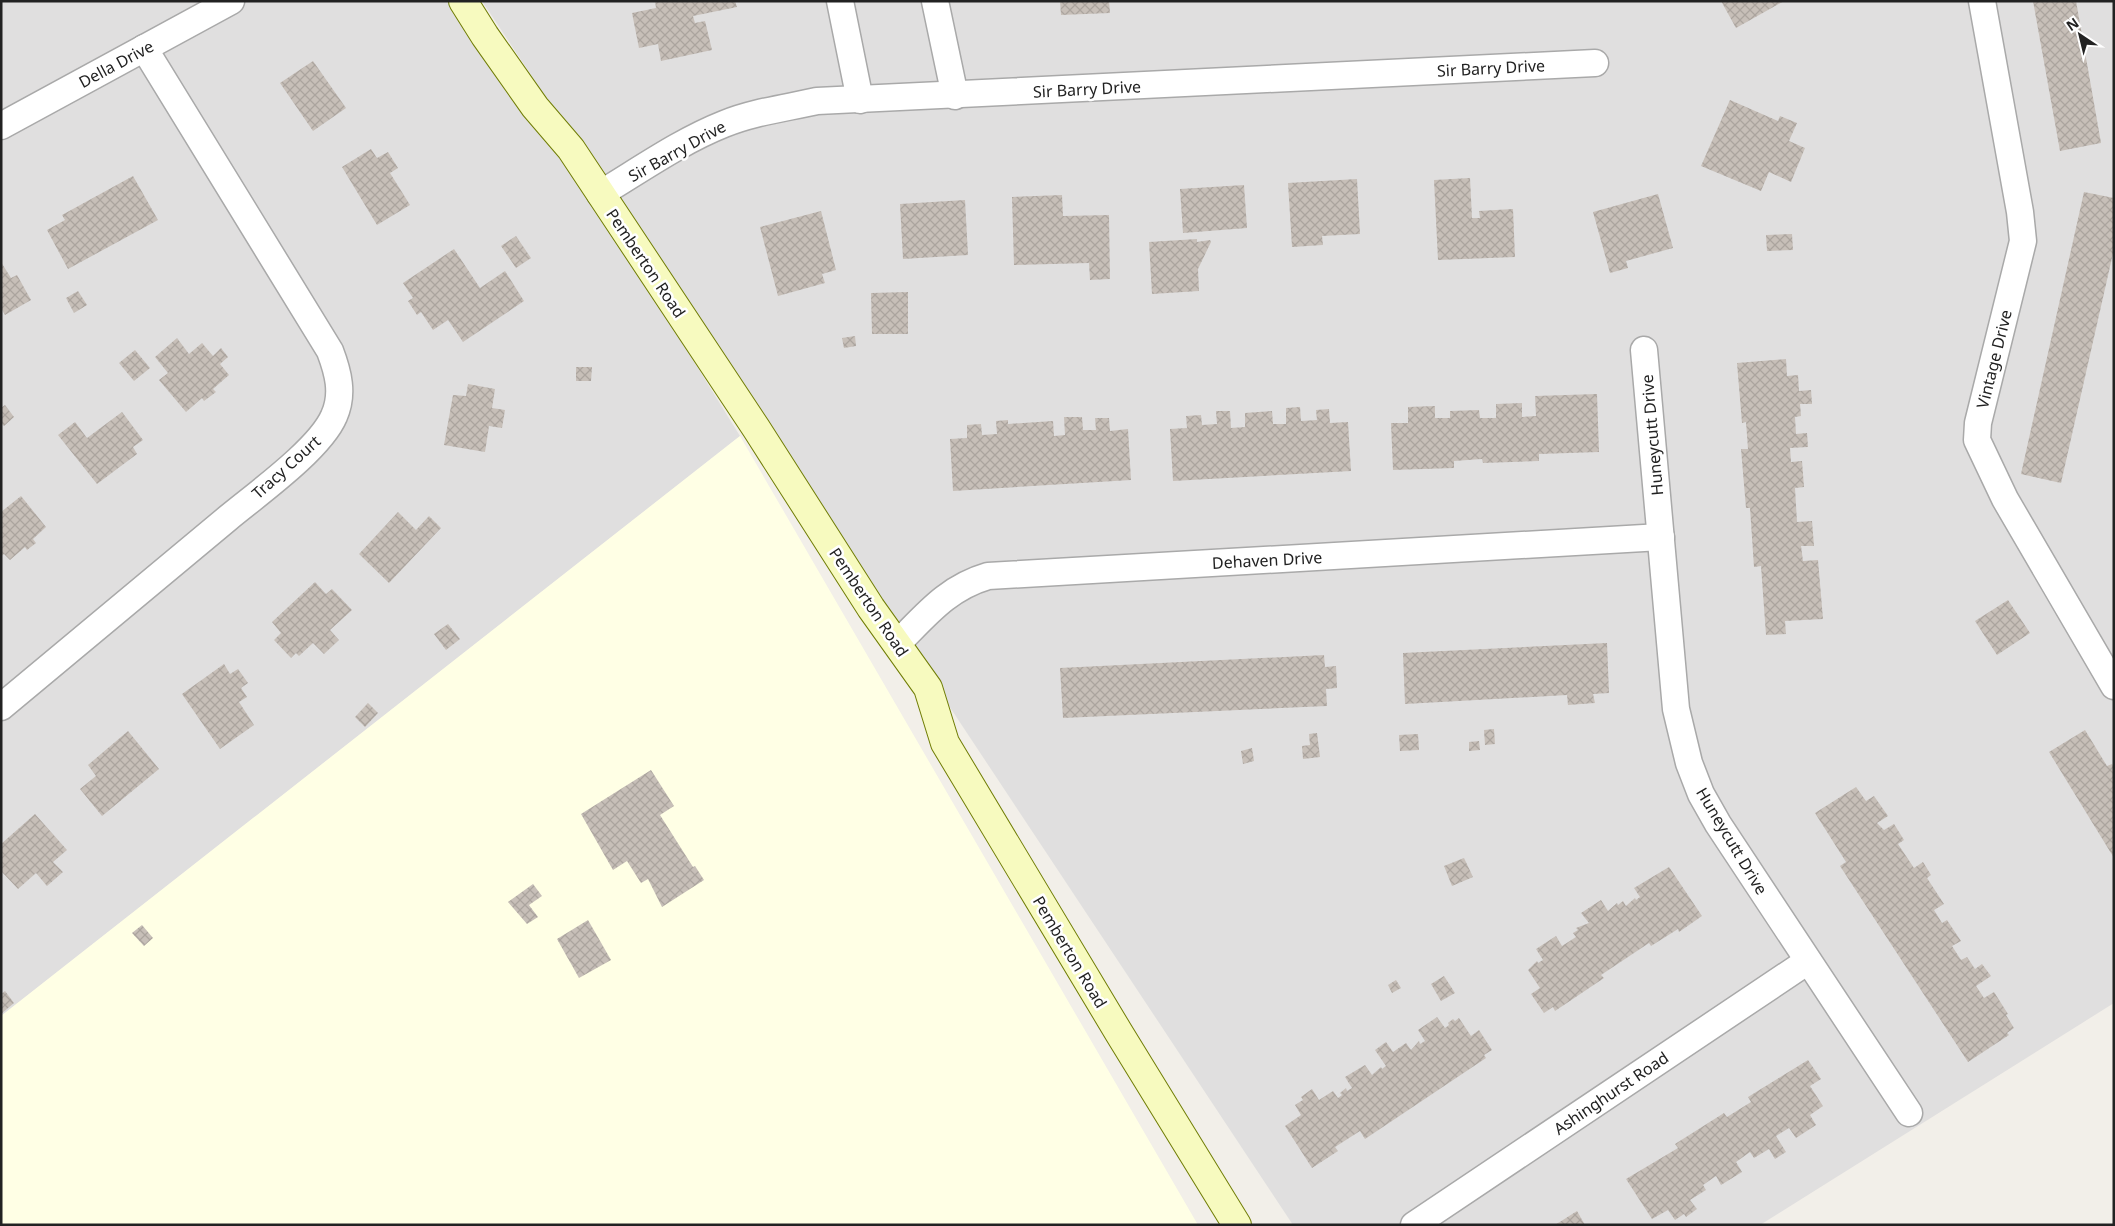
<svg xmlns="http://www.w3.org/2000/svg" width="2115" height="1226" font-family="'Noto Sans',sans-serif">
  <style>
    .residential { fill: #e0dfdf }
    .education { fill: #ffffe5 }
    .building { fill: url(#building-cross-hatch) }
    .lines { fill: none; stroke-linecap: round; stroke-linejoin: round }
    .street-casing { stroke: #a9a9a9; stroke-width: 29 }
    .secondary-casing { stroke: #707d05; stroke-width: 30 }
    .street { stroke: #fff; stroke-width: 26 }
    .secondary { stroke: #f7fabf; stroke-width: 28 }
    .labels { text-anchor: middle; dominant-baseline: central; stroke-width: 5; stroke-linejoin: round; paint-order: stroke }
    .street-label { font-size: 16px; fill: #222; stroke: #fff }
  </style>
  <defs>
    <pattern id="building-cross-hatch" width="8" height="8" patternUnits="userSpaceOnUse" patternTransform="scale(1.25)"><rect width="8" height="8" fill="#c7bfb8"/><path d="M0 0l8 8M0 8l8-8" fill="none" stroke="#aba49e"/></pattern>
  </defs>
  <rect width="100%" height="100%" fill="#f2efe9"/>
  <!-- residential -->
  <g class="residential">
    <path d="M1,1H471L740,436L1,1016Z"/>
    <path d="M482,1H2114V1003L1760,1225H1293Z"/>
  </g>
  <!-- education -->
  <path class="education" d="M740,436L1198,1225H1V1016Z"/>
  <!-- building -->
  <g class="building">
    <path d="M655,1H735L737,7L693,16L695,23L705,21L712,50L661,61L658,44L639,48L632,13L656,8Z"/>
    <path d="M1060,1H1109L1110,13L1061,15Z"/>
    <path d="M1721,1H1784L1736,28Z"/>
    <path d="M2033,1H2076L2101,143L2060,151Z"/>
    <path d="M313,61L346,108L313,131L280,83Z"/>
    <path d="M1730,100L1778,121L1780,116L1797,123L1789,141L1805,148L1791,182L1769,172L1761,191L1701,166Z"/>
    <path d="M371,149L377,158L388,152L398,168L390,173L410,205L377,225L342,167Z"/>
    <path d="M133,176L158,220L68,269L47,230L65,220L62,215Z"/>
    <path d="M1470,178L1472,218H1480L1479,211L1513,209L1515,257L1438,260L1434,180Z"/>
    <path d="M1357,179L1360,234L1322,236L1323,245L1292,247L1288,183Z"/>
    <path d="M1244,185L1247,228L1183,233L1180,189Z"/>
    <path d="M2084,192L2114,198V249L2061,483L2021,474Z"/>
    <path d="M1658,194L1673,248L1626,261L1628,268L1610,273L1593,212Z"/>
    <path d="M1062,195L1063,216L1109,215L1110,279L1090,280L1089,263L1014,265L1012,197Z"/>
    <path d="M965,200L968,255L903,259L900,204Z"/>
    <path d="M821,211L836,270L822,274L825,283L778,296L760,227Z"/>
    <path d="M1792,234L1793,250L1767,251L1766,235Z"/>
    <path d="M516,236L531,258L516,268L501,246Z"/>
    <path d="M1197,239V242L1210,240L1211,242L1198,269L1199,291L1152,294L1149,242Z"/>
    <path d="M454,249L480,288L505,271L524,301L463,342L448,320L433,330L421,312L417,315L408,301L413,298L403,283Z"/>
    <path d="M1,262L11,278L17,275L31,300L5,315L1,308Z"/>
    <path d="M78,291L87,305L74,313L66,298Z"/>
    <path d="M908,292V334H872L871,293Z"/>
    <path d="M855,336L856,346L844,348L842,338Z"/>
    <path d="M177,338L189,354L202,343L213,356L221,348L228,357L220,364L229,375L213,389L216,392L204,401L202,398L186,412L159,380L168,373L155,357Z"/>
    <path d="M135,350L150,368L134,381L119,363Z"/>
    <path d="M1786,359L1787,376L1798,375L1799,391L1811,390L1812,404H1800L1801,416L1795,417L1796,434L1807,433L1808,447L1790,448L1791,462L1802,461L1804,487L1795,488L1797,522L1812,521L1814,546H1801L1803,561L1818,560L1823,619L1785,621L1786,634L1766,635L1761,566L1754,567L1750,508H1746L1741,449H1748L1746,422L1742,423L1737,363Z"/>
    <path d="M576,367H592L591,381H576Z"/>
    <path d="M468,384L495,389L492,408L505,410L502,428L489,426L485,452L444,445L453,395L466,396Z"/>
    <path d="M1597,394L1599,452L1539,454V461L1483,463L1482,459L1454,461V468L1393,470L1391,423H1408V407L1435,406V418H1450V411L1479,410L1480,418H1496V404L1522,403V417L1536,416L1535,396Z"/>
    <path d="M5,405L14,417L4,426L1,423V408Z"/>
    <path d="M1300,407L1301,421L1317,420L1316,410L1329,409L1330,423L1348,422L1351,471L1173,481L1170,429L1187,428L1186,416L1201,415L1202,425L1217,424L1216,411H1230L1231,428L1245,427V413L1272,411L1273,424H1286V408Z"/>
    <path d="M122,412L143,440L133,447L137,454L97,484L58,435L75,422L87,438Z"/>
    <path d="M1064,417H1082L1083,430H1096L1095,418H1109L1110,431L1128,429L1131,480L953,491L950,439L967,438V425L981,424L982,435L997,434L996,421L1008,420V424L1053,421L1054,436L1065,435Z"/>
    <path d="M21,496L46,527L33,539L36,543L27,550L25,547L10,560L4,554L1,556V512Z"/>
    <path d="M398,512L416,530L429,516L441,528L389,583L359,554Z"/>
    <path d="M315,582L326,594L332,589L352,610L330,630L339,640L324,654L313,643L299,656L296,653L291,658L274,640L281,633L272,622Z"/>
    <path d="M2008,600L2030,633L1997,655L1975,621Z"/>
    <path d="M448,624L460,639L446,650L434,634Z"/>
    <path d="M1607,643L1609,693L1593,694L1595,703L1568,705L1567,695L1405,704L1403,653Z"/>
    <path d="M1324,655L1325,667L1336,666L1337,688L1326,689L1327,706L1063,718L1060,668Z"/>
    <path d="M224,664L230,674L238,669L248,683L241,688L247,697L239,702L254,725L220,749L182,694Z"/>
    <path d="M368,703L378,713L365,727L355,717Z"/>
    <path d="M1494,729L1495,744L1485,745L1484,730Z"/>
    <path d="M2085,730L2107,766L2112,764L2114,767V858L2049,752Z"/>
    <path d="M128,731L159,769L102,816L80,789L96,776L88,765Z"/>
    <path d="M1317,733L1320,757L1303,759L1302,746L1310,745L1309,734Z"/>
    <path d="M1418,734L1419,750L1400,751L1399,735Z"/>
    <path d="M1479,741L1480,750L1469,751V742Z"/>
    <path d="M1252,748L1254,761L1243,764L1241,751Z"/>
    <path d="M651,770L674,806L660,815L693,867L695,866L704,880L662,907L648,879L641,883L627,861L613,870L581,814Z"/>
    <path d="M1856,787L1866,801L1874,796L1888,816L1877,823L1884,830L1894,824L1904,840L1898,844L1914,868L1923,862L1931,875L1927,878L1944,904L1934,910L1942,923L1947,920L1961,941L1952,946L1961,960L1967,957L1975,969L1982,964L1991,976L1976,986L1984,998L1994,992L2008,1014L2006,1015L2014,1028L2007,1033L2009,1035L1968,1062L1840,866L1846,862L1815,813Z"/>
    <path d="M35,814L67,850L53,862L63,872L47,886L36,873L18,889L1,871V844Z"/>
    <path d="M1464,858L1473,877L1452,886L1444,866Z"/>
    <path d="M1669,867L1702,916L1679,932L1678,929L1651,946L1649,943L1601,975L1604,978L1555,1011L1553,1007L1544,1013L1531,994L1540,988L1528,970L1537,961L1538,963L1543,960L1536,949L1556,936L1562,946L1576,937L1573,933L1578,930L1576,928L1589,923L1581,913L1601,900L1608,911L1617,903L1618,905L1623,901L1626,906L1635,898L1636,900L1640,897L1634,888Z"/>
    <path d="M533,884L542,896L529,905L538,917L527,924L508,902Z"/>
    <path d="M588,920L611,960L579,978L557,939Z"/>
    <path d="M142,925L153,938L144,946L132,933Z"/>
    <path d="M1444,976L1455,993L1441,1001L1431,984Z"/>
    <path d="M1396,980L1401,988L1392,993L1388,985Z"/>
    <path d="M5,991L14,1003L1,1014V994Z"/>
    <path d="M1437,1017L1445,1028L1449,1025L1448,1023L1453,1019L1455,1021L1459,1018L1471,1036L1479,1030L1492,1050L1484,1055L1486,1058L1365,1139L1360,1131L1335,1147L1338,1151L1312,1168L1285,1126L1301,1115L1295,1105L1303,1100L1301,1097L1312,1089L1319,1100L1333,1091L1338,1098L1342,1095L1340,1093L1346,1088L1347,1091L1352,1088L1345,1077L1365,1065L1372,1075L1381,1067L1382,1069L1386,1066L1375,1050L1386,1042L1393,1052L1406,1043L1411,1050L1419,1041L1420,1044L1425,1041L1418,1030Z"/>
    <path d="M1808,1060L1821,1079L1810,1086L1823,1106L1810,1115L1816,1125L1796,1138L1789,1128L1776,1136L1786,1152L1775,1159L1769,1149L1754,1158L1750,1152L1736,1162L1742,1172L1721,1185L1716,1176L1703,1185L1706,1190L1690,1200L1697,1209L1686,1217L1684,1214L1675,1220L1668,1210L1652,1219L1626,1179L1678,1148L1675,1144L1724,1113L1727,1117L1751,1102L1748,1097Z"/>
    <path d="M1577,1211L1585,1225H1555Z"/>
  </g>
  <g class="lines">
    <!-- street casing -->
    <g class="street-casing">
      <g id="street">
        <path d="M840,1L860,100"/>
        <path d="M935,1L955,96"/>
        <path d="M1982,1L2020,212L2023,241L1978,423L1977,440L2005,499L2114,686"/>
        <path d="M1,126L231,1"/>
        <path d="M600,194C640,170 681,141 724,124C753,112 786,108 817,101L1595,63"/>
        <path d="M1644,350L1676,709L1689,763L1701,794L1718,824L1909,1113"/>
        <path d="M897,644C926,615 947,588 988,576L1661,537"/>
        <path d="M1,707C77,644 153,581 228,518C257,494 320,449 334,416C344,394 338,372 330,351L144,48"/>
        <path d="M1414,1225L1808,961"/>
      </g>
    </g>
    <!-- secondary casing -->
    <g class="secondary-casing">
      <path id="secondary" d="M463,1L485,36L535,107L571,149L756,428L871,608L928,688L945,743L1119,1033L1237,1225"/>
    </g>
    <!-- street -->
    <use href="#street" class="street"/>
    <!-- secondary -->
    <use href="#secondary" class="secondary"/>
  </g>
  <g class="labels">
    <!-- street labels -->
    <g class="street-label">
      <text transform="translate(116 64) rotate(-28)">Della Drive</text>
      <text transform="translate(1491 68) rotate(-3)">Sir Barry Drive</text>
      <text transform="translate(1087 89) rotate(-3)">Sir Barry Drive</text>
      <text transform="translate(677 151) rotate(-29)">Sir Barry Drive</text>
      <text transform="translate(646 263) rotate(56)">Pemberton Road</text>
      <text transform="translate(1994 359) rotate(-76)">Vintage Drive</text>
      <text transform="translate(1652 435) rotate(-95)">Huneycutt Drive</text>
      <text transform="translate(286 467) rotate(-42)">Tracy Court</text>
      <text transform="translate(1267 560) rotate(-3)">Dehaven Drive</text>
      <text transform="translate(869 602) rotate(56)">Pemberton Road</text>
      <text transform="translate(1732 841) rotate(59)">Huneycutt Drive</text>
      <text transform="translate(1070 952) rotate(59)">Pemberton Road</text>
      <text transform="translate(1611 1093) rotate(-34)">Ashinghurst Road</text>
    </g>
  </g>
  <!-- border -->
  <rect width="2115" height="1226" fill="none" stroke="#222222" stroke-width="5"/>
  <!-- north arrow -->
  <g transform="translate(2080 35) rotate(325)" stroke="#ffffff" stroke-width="4" paint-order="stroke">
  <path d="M0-4L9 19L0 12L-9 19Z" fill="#222222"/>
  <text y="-8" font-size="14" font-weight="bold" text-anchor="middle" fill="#222222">N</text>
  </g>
</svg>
